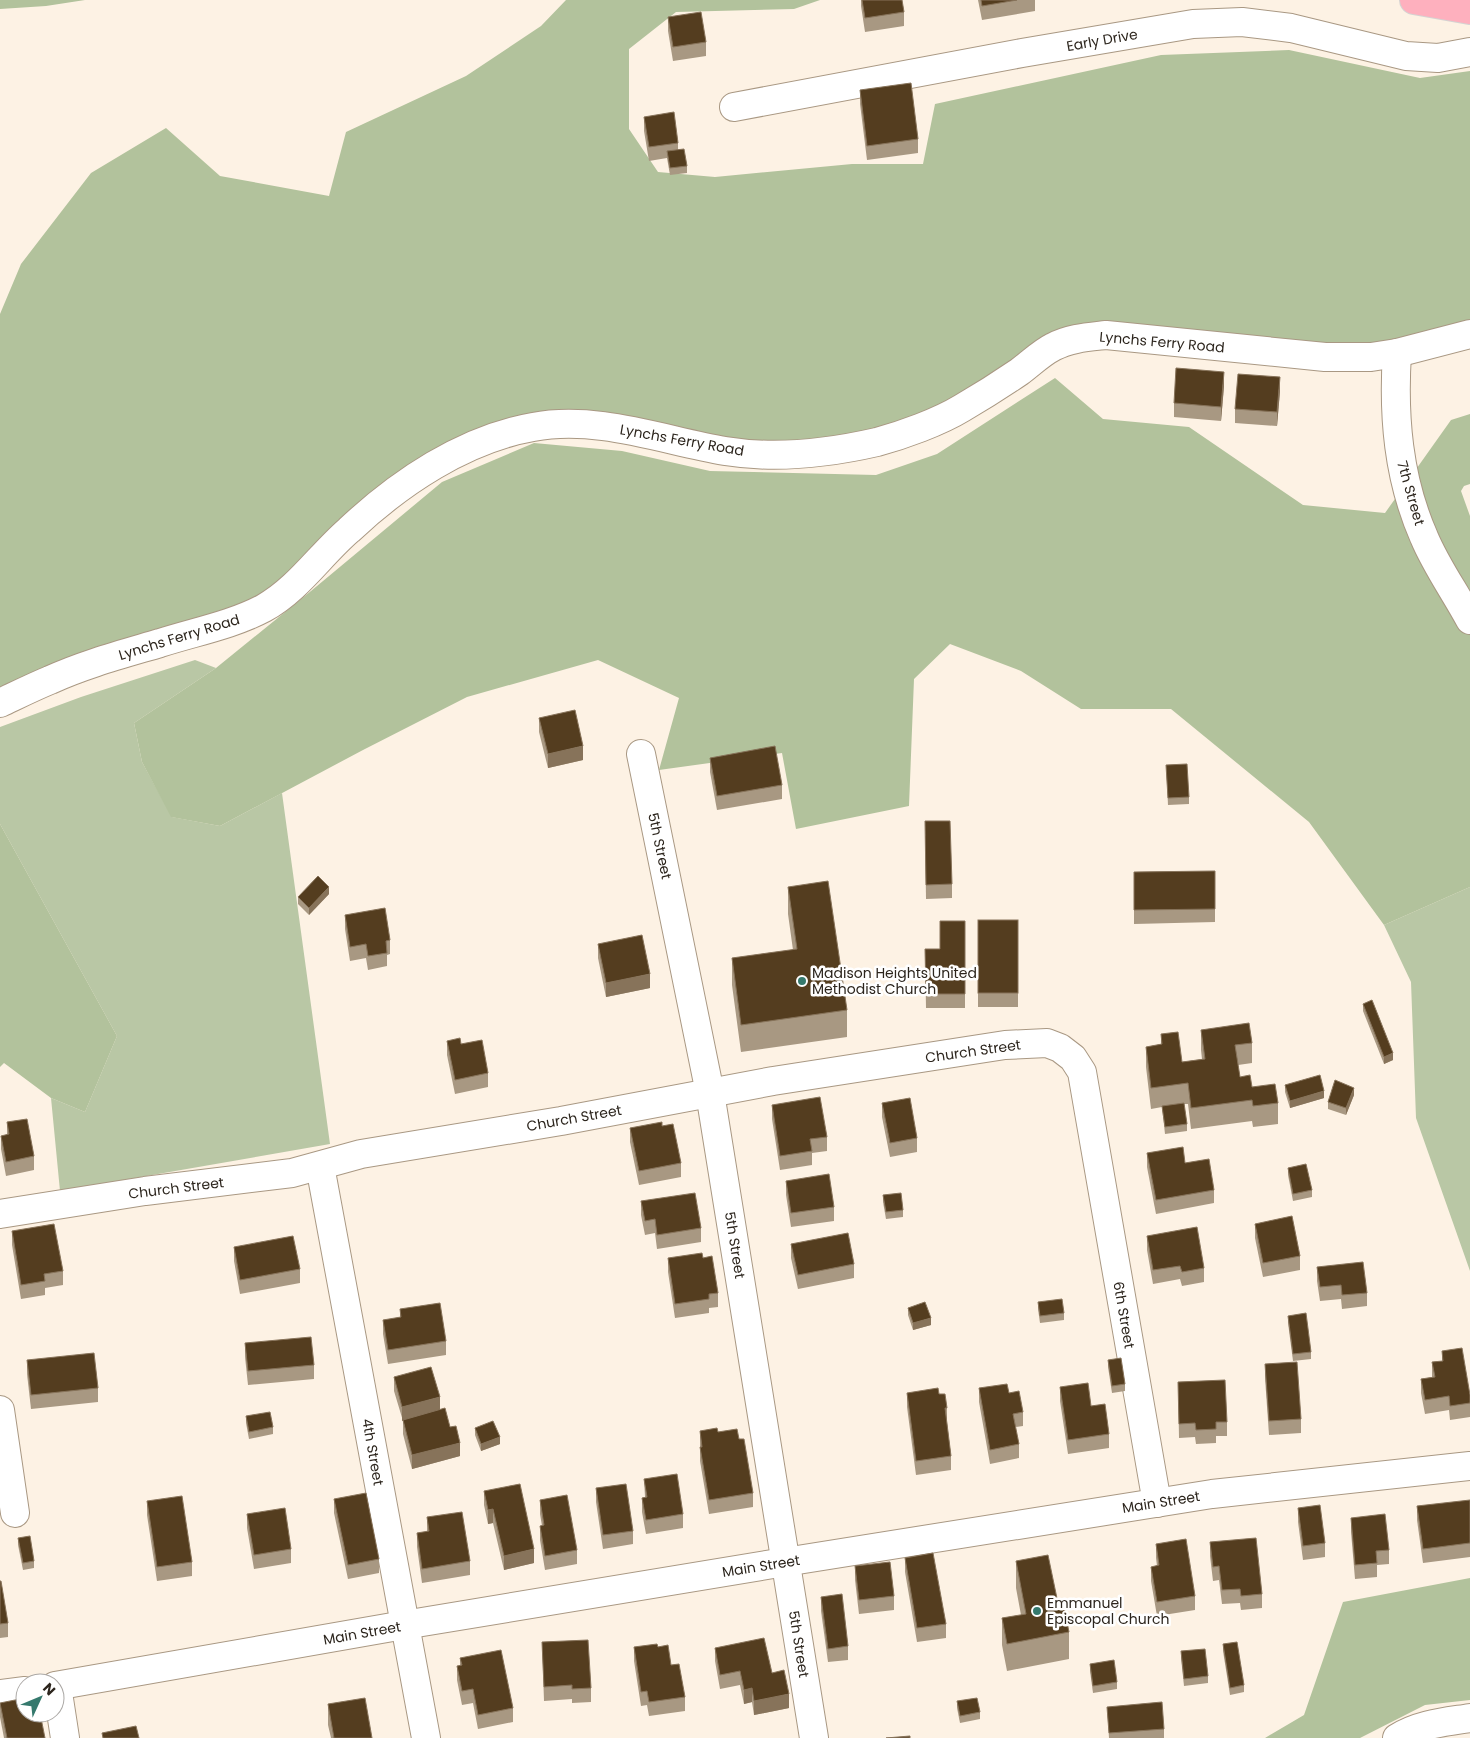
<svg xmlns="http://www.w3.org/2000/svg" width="1470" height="1738" font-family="Poppins,sans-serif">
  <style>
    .green { fill: #b9c7a5 }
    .forest { fill: #b2c29c }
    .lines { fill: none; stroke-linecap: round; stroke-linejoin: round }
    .minor-casing { stroke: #a99883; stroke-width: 30 }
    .primary-casing { stroke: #d5d3d2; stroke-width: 30 }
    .minor { stroke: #fff; stroke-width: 28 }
    .primary { stroke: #feb0be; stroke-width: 28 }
    .wall { fill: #a89882 }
    .shaded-wall { fill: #87735a }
    .building { fill: #543d1f; stroke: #87735a }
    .poi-dot { fill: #35796d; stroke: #fff; stroke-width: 2 }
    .labels { text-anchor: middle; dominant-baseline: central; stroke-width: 5; stroke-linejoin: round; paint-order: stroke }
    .street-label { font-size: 14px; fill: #2c251d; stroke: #fff }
    .poi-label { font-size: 14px; fill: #2c251d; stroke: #fff; text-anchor: start }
  </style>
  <rect width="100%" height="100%" fill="#fdf2e4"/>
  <!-- green -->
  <g class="green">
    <path d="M195,660L216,668L134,723L142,762L172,817L220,826L282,793L330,1144L60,1191L51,1098L85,1112L117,1036L0,824V727L81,697Z"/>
    <path d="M1470,887V1271L1416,1118L1411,982L1384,925Z"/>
  </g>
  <!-- forest -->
  <g class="forest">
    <path d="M0,0H85L46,6L0,9Z"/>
    <path d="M566,0H820L794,9L676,12L629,49V129L658,172L715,177L852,164H923L935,104L1161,55L1289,50L1420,78L1470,71V321L1395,341L1370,344L1326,345L1106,323L1012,361L953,399L932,409L877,429L831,439L785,443L730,440L533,414L493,423L454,439L386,482L285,578L259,596L231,610L0,690V314L21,264L91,173L166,128L220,176L329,196L346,132L466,76L541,26Z"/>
    <path d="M1055,378L1103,419L1189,427L1303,505L1385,513L1451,420L1470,414V484L1464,486L1461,491L1470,516V887L1384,925L1309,822L1171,709H1081L1021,671L950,644L914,679L909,806L796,829L782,753L659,770L679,698L598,660L467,697L363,750L220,826L171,817L142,762L134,723L216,668L311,591L442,482L534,443L622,451L710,471L876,475L937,454Z"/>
    <path d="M0,824L117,1036L85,1112L51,1098L4,1063L0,1067Z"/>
    <path d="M1470,1578V1700L1425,1705L1360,1738H1265L1304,1715L1343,1602Z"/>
  </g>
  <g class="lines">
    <!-- minor casing -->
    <g class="minor-casing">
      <g id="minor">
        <path d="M734,107L1022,53L1193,24L1242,22L1291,28L1406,56L1438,58L1470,52"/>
        <path d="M1397,353C1393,416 1398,478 1424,537C1436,566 1455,592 1470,620"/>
        <path d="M0,703C17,695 33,687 50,680C85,664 123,654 160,643C194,632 232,625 264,608C298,589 320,555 349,530C399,483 464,439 533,427C597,415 662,440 725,451C774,459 829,453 877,442C903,435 939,422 962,408C981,397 1000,385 1019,372C1030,364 1041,353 1053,347C1070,338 1088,337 1106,335L1325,357H1371L1397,353L1470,334"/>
        <path d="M641,754L710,1093L814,1738"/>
        <path d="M320,1166L426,1738"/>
        <path d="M0,1214L145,1191L292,1173L361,1154L561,1121L773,1081L1005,1045L1047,1043L1060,1048L1073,1058L1082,1072L1157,1503"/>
        <path d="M0,1410L15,1513"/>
        <path d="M55,1686L404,1625L785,1562L1212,1494L1470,1466"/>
        <path d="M57,1686L65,1738"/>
        <path d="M0,1694L25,1691"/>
        <path d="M1397,1738C1419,1724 1445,1722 1470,1718"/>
      </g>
    </g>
    <!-- primary casing -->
    <g class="primary-casing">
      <path id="primary" d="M1414,0L1470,10"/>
    </g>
    <!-- minor -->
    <use href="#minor" class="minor"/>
    <!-- primary -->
    <use href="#primary" class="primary"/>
  </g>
  <!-- wall -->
  <g class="wall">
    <path d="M861,0H902L904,12V26L865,32L861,6Z"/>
    <path d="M978,0H1035V11L982,20Z"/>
    <path d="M668,17L706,42V56L673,61L668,31Z"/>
    <path d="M860,90L918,139V153L867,160L860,104Z"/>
    <path d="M644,117L678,143V150L687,166V173L670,175L667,158L649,161L644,131Z"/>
    <path d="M1224,386L1221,421L1174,417V403Z"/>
    <path d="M1280,391L1277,426L1235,423V409Z"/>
    <path d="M539,718L583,760L548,768L539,732Z"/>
    <path d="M710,758L782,785V799L717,810L710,772Z"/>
    <path d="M1166,765L1189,797V804L1168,805Z"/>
    <path d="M925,835L952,884V898L926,899Z"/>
    <path d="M1215,871V922L1134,924V872Z"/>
    <path d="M788,887L847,1010V1037L741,1052L732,985V958L793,950L788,914Z"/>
    <path d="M329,894L309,915L298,904V897Z"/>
    <path d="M345,915L390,940V954L387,955V966L368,970L366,958L350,961L345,929Z"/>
    <rect x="978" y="920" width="40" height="87"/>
    <path d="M965,921V1008H926L925,949H940Z"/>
    <path d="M598,944L650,988L606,997L598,958Z"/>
    <path d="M1363,1004L1393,1060L1384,1064L1363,1011Z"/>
    <path d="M1201,1030L1252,1043V1063L1238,1065L1240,1077L1252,1087L1278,1103V1124L1253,1127L1252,1121L1191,1129L1188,1104H1184L1187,1124V1131L1165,1134L1162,1107L1151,1109L1146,1067V1047L1161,1044V1034L1182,1062L1202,1059L1201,1050Z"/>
    <path d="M447,1041L461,1044L488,1073V1087L455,1094L447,1055Z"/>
    <path d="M1285,1085L1324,1098L1290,1108L1285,1092Z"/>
    <path d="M1354,1095L1346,1115L1328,1109V1102Z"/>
    <path d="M882,1103L917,1138V1152L890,1157L882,1117Z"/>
    <path d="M772,1105L827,1137V1151L812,1153V1165L780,1170L772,1119Z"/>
    <path d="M7,1122L34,1156V1170L6,1176L1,1149V1136L7,1135Z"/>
    <path d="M662,1126L681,1163V1177L639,1185L630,1142V1128Z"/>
    <path d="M1147,1153L1185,1163L1214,1190V1203L1156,1214L1147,1167Z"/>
    <path d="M1288,1168L1312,1190V1197L1293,1201L1288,1175Z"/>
    <path d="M786,1181L834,1207V1221L791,1227L786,1195Z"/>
    <path d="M883,1195L903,1210V1217L886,1219L883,1202Z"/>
    <path d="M641,1201L701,1228V1242L657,1249L655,1233L645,1235L641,1215Z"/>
    <path d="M1255,1224L1300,1256V1270L1263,1277L1255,1238Z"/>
    <path d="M12,1231L63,1271V1285L45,1288V1295L21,1299L12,1245Z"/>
    <path d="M1147,1236L1204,1268V1282L1182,1286L1180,1279L1153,1284L1147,1250Z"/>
    <path d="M791,1244L854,1264V1278L798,1289L791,1258Z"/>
    <path d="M234,1247L300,1269V1283L240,1294L234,1261Z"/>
    <path d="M668,1258L718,1293V1307L709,1308V1313L675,1318L668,1272Z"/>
    <path d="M1317,1267L1367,1293V1306L1342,1309L1341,1299L1320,1301L1317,1281Z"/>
    <path d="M1038,1302L1064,1313V1320L1040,1323L1038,1309Z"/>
    <path d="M908,1308L931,1325L913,1330L908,1315Z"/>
    <path d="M400,1309L446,1341V1355L388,1364L383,1334V1320L400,1318Z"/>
    <path d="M1288,1316L1311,1352V1359L1293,1361L1288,1323Z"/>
    <path d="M245,1343L314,1365V1379L248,1385L245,1357Z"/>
    <path d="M1442,1351L1470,1395V1417L1450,1420L1449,1410L1425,1414L1421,1393V1379L1432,1377V1362L1442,1361Z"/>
    <path d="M27,1360L98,1388V1402L31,1409L27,1374Z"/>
    <path d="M1108,1360L1125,1384V1391L1112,1393L1108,1367Z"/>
    <path d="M1265,1364L1301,1419V1433L1269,1435L1265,1378Z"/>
    <path d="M394,1377L440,1410L450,1427L460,1456L412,1469L403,1434V1421L394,1391Z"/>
    <path d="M1178,1382L1227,1422V1436H1216V1443L1196,1444L1195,1437L1179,1438Z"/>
    <path d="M1060,1387L1109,1434V1448L1068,1454L1060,1401Z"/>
    <path d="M979,1388L1009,1393L1023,1412V1426L1015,1427L1019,1444V1458L990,1464L979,1402Z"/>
    <path d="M907,1393L939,1394L947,1408V1422L951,1456V1470L916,1475L907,1407Z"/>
    <path d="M246,1416L273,1427V1434L249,1439L246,1423Z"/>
    <path d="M475,1428L500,1444L481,1451L475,1435Z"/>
    <path d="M700,1431L718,1432L753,1493V1507L709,1514L700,1461Z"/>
    <path d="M644,1479L683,1514V1528L646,1534L642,1512V1498L645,1497Z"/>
    <path d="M596,1488L633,1531V1544L603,1549L596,1502Z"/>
    <path d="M484,1491L534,1563L504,1570L493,1523L488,1524L484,1505Z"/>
    <path d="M334,1499L379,1559V1573L348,1579L334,1513Z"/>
    <path d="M540,1500L577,1550V1564L545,1570L540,1540V1526H542L540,1514Z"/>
    <path d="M147,1501L192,1562V1576L157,1581L147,1515Z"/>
    <path d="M1470,1502V1557L1423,1563L1417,1520V1506Z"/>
    <path d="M1298,1508L1325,1543V1557L1303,1560L1298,1522Z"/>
    <path d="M247,1514L291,1549V1563L254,1569L247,1528Z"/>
    <path d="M427,1517L470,1561V1575L422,1583L417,1547V1533L427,1532Z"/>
    <path d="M1351,1518L1389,1550V1564L1377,1565V1577L1355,1579L1351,1532Z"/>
    <path d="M18,1538L34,1561V1568L23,1570L18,1545Z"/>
    <path d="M1210,1542L1262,1594V1608L1241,1610L1240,1603L1222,1604L1219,1580L1213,1581L1210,1556Z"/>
    <path d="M1156,1544L1195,1596V1610L1157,1616L1151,1581V1567L1157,1566L1156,1558Z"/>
    <path d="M905,1558L946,1624V1638L917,1642L905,1572Z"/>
    <path d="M1016,1561L1059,1608L1069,1632V1659L1007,1671L1002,1645V1618L1021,1615L1016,1588Z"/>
    <path d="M855,1566L894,1596V1610L859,1614L855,1580Z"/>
    <path d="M0,1581L8,1623V1637L0,1638Z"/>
    <path d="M821,1597L848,1646V1660L828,1662L821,1611Z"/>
    <path d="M542,1642L591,1688V1702L572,1703V1699L544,1701Z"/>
    <path d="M1223,1644L1244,1685V1692L1230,1695L1223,1651Z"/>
    <path d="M634,1647H658L671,1665L685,1697V1711L649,1716L647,1705L641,1706L634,1661Z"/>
    <path d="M715,1648L772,1673L789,1708L754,1715L752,1702L744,1704L740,1685L720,1689L715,1661Z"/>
    <path d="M1181,1651L1208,1676V1683L1184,1686L1181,1658Z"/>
    <path d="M460,1658L513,1708V1722L478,1729L473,1703L462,1705L457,1680V1666H460Z"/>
    <path d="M1090,1664L1117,1682V1689L1093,1693L1090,1671Z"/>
    <path d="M957,1701L980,1712V1719L960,1723L957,1708Z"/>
    <path d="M0,1703L45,1738H4L0,1717Z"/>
    <path d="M328,1704L372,1738H331L328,1725Z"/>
    <path d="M1107,1707L1164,1729V1738H1109Z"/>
  </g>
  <!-- shaded-wall -->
  <g class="shaded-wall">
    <path d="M1224,372V386L1221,421V407Z"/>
    <path d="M1280,377V391L1277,426V412Z"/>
    <path d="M583,746V760L548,768V754Z"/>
    <path d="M329,887V894L309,915V908Z"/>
    <path d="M650,974V988L606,997V983Z"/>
    <path d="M1393,1053V1060L1384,1064V1057Z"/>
    <path d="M1354,1088V1095L1346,1115V1108Z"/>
    <path d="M1324,1091V1098L1290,1108V1101Z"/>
    <path d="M931,1318V1325L913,1330V1323Z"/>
    <path d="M440,1397V1411L402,1421V1407Z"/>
    <path d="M500,1437V1444L481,1451V1444Z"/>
    <path d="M460,1443V1456L412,1469V1455Z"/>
    <path d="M493,1509V1523L488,1524V1510Z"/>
    <path d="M534,1549V1563L504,1570V1556Z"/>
    <path d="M752,1688V1702L744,1704V1690Z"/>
    <path d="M789,1694V1708L754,1715V1701Z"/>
  </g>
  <!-- building -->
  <g class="building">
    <path d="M862,0H902L904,12L865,18Z"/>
    <path d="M981,0H1017L982,6Z"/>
    <path d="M701,12L706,42L673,47L668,17Z"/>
    <path d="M911,83L918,139L867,146L860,90Z"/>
    <path d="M674,112L678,143L649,147L644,117Z"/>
    <path d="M684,149L687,166L670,168L667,151Z"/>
    <path d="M1176,368L1224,372L1221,407L1174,403Z"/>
    <path d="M1238,374L1280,377L1277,412L1235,409Z"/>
    <path d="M575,710L583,746L548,754L539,718Z"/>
    <path d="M775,746L782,785L717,796L710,758Z"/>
    <path d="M1187,764L1189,797L1168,798L1166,765Z"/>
    <path d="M925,821H950L952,884L926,885Z"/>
    <path d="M1215,871V909L1134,910V872Z"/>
    <path d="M318,876L329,887L309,908L298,897Z"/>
    <path d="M828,881L847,1010L741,1025L732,958L797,949L788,887Z"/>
    <path d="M385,908L390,940L386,941L387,953L368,956L366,944L350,947L345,915Z"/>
    <rect x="978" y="920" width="40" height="73"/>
    <path d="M940,921H965V994H926L925,949H940Z"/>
    <path d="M642,935L650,974L606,983L598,944Z"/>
    <path d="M1372,1000L1393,1053L1384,1057L1363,1004Z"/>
    <path d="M1249,1023L1252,1043L1235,1045L1240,1077L1250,1075L1252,1087L1275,1084L1278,1103L1253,1106L1252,1100L1191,1108L1188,1083L1151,1088L1146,1047L1162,1044L1161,1034L1178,1032L1182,1062L1205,1059L1201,1030Z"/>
    <path d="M460,1038L461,1044L482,1040L488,1073L455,1080L447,1041Z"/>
    <path d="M1320,1075L1324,1091L1290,1101L1285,1085Z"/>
    <path d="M1335,1080L1354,1088L1346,1108L1328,1102Z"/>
    <path d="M820,1097L827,1137L810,1139L812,1151L780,1156L772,1105Z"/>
    <path d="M910,1098L917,1138L890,1143L882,1103Z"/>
    <path d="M1184,1103L1187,1124L1165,1127L1162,1106Z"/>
    <path d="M27,1119L34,1156L6,1162L1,1136L9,1134L7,1122Z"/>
    <path d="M662,1122V1126L673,1124L681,1163L639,1171L630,1128Z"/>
    <path d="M1183,1147L1185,1163L1209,1159L1214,1190L1156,1200L1147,1153Z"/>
    <path d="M1306,1164L1312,1190L1293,1194L1288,1168Z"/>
    <path d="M829,1174L834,1207L791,1213L786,1181Z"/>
    <path d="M695,1193L701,1228L657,1235L655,1219L645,1221L641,1201Z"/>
    <path d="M901,1193L903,1210L886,1212L883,1195Z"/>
    <path d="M1292,1216L1300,1256L1263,1263L1255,1224Z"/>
    <path d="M54,1224L63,1271L44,1274L45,1281L21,1285L12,1231Z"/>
    <path d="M1197,1227L1204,1268L1182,1272L1180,1266L1153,1270L1147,1236Z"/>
    <path d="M848,1233L854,1264L798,1275L791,1244Z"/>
    <path d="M293,1236L300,1269L240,1280L234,1247Z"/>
    <path d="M702,1253L703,1258L712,1256L718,1293L709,1294V1299L675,1304L668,1258Z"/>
    <path d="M1363,1262L1367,1293L1342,1295L1341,1285L1320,1287L1317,1267Z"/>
    <path d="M1062,1299L1064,1313L1040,1316L1038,1302Z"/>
    <path d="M925,1302L931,1318L913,1323L908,1308Z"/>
    <path d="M440,1303L446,1341L388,1350L383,1320L401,1317L400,1309Z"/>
    <path d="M1306,1313L1311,1352L1293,1354L1288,1316Z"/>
    <path d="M311,1337L314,1365L248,1371L245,1343Z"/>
    <path d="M1462,1348L1470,1395V1403L1450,1406L1449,1396L1425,1400L1421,1379L1435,1377L1432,1362L1443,1361L1442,1351Z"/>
    <path d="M94,1353L98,1388L31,1395L27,1360Z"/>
    <path d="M1121,1358L1125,1384L1112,1386L1108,1360Z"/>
    <path d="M1297,1362L1301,1419L1269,1421L1265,1364Z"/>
    <path d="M431,1367L440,1397L402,1407L394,1377Z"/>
    <path d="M1225,1380L1227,1422H1216V1429L1196,1430L1195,1423L1179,1424L1178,1382Z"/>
    <path d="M1088,1383L1091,1406L1105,1404L1109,1434L1068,1440L1060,1387Z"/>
    <path d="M1007,1384L1009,1393L1019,1391L1023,1412L1013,1414L1019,1444L990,1450L979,1388Z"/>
    <path d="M938,1388L939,1394H945L947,1408H945L951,1456L916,1461L907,1393Z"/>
    <path d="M445,1408L450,1427L456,1426L460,1443L412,1455L403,1420Z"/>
    <path d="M270,1412L273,1427L249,1432L246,1416Z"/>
    <path d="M493,1421L500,1437L481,1444L475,1428Z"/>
    <path d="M717,1428L718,1432L737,1429L739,1439H744L753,1493L709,1500L700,1447H702L700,1431Z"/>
    <path d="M677,1474L683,1514L646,1520L642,1498L647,1497L644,1479Z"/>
    <path d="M520,1484L534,1549L504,1556L493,1509L488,1510L484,1491Z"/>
    <path d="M626,1484L633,1531L603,1535L596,1488Z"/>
    <path d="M366,1493L379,1559L348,1565L334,1499Z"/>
    <path d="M567,1495L577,1550L545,1556L540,1526L544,1525L540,1500Z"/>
    <path d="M182,1496L192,1562L157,1567L147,1501Z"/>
    <path d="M1470,1500V1543L1423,1549L1417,1506Z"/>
    <path d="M1320,1505L1325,1543L1303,1546L1298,1508Z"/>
    <path d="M285,1508L291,1549L254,1555L247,1514Z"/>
    <path d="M462,1512L470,1561L422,1569L417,1533L429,1531L427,1517Z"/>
    <path d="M1385,1514L1389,1550L1376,1551L1377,1563L1355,1565L1351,1518Z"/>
    <path d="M30,1536L34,1561L23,1563L18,1538Z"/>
    <path d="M1256,1538L1262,1594L1241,1596L1240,1589L1222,1590L1219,1566L1213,1567L1210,1542Z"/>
    <path d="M1186,1539L1195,1596L1157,1602L1151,1567L1159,1565L1156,1544Z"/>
    <path d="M933,1553L946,1624L917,1628L905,1558Z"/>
    <path d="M1048,1555L1059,1608L1064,1607L1069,1632L1007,1644L1002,1618L1026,1614L1016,1561Z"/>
    <path d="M890,1562L894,1596L859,1600L855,1566Z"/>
    <path d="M0,1581H1L8,1623L0,1624Z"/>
    <path d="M842,1594L848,1646L828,1649L821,1597Z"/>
    <path d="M764,1638L772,1673L784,1670L789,1694L754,1701L752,1688L744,1690L740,1671L720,1675L715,1648Z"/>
    <path d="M588,1640L591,1688L572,1689V1685L544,1687L542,1642Z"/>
    <path d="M1237,1642L1244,1685L1230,1688L1223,1644Z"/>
    <path d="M657,1644L658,1647L668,1645L671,1665L679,1664L685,1697L649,1702L647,1691L641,1692L634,1647Z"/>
    <path d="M1205,1649L1208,1676L1184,1679L1181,1651Z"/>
    <path d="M501,1650L513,1708L478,1715L473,1689L462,1691L457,1666L462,1665L460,1658Z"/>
    <path d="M1114,1660L1117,1682L1093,1686L1090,1664Z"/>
    <path d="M25,1698V1713H40L45,1738H7L0,1703Z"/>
    <path d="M365,1698L372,1738H334L328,1704Z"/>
    <path d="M977,1698L980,1712L960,1716L957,1701Z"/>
    <path d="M1162,1702L1164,1729L1109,1733L1107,1707Z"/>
    <path d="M136,1726L139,1738H103L102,1733Z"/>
    <path d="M910,1736V1738H886Z"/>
  </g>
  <!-- markers -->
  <g class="poi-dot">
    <circle cx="802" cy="981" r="5"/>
    <circle cx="1037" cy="1611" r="5"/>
  </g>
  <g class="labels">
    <!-- street labels -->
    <g class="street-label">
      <text transform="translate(1102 40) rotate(-10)">Early Drive</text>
      <text transform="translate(1162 342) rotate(5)">Lynchs Ferry Road</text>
      <text transform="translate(682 440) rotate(10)">Lynchs Ferry Road</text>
      <text transform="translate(1411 493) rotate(74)">7th Street</text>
      <text transform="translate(179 637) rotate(-17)">Lynchs Ferry Road</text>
      <text transform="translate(660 846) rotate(78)">5th Street</text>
      <text transform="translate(973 1051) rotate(-8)">Church Street</text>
      <text transform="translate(574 1118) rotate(-10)">Church Street</text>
      <text transform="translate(176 1188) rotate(-7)">Church Street</text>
      <text transform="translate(735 1245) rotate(81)">5th Street</text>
      <text transform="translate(1124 1315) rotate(80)">6th Street</text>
      <text transform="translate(373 1452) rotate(80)">4th Street</text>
      <text transform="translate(1161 1502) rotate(-9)">Main Street</text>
      <text transform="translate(761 1566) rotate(-9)">Main Street</text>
      <text transform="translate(362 1633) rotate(-10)">Main Street</text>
      <text transform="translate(799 1644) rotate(81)">5th Street</text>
    </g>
    <!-- poi labels -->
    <g class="poi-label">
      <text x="812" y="973">Madison Heights United<tspan x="812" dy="16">Methodist Church</tspan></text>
      <text x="1047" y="1603">Emmanuel<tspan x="1047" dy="16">Episcopal Church</tspan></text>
    </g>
  </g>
  <!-- north arrow -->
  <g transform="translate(40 1698) rotate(46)"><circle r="24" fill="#ffffff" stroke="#aba8a5"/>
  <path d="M0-4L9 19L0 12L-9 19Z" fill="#35796d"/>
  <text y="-8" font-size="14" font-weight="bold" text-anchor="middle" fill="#2c251d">N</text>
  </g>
</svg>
